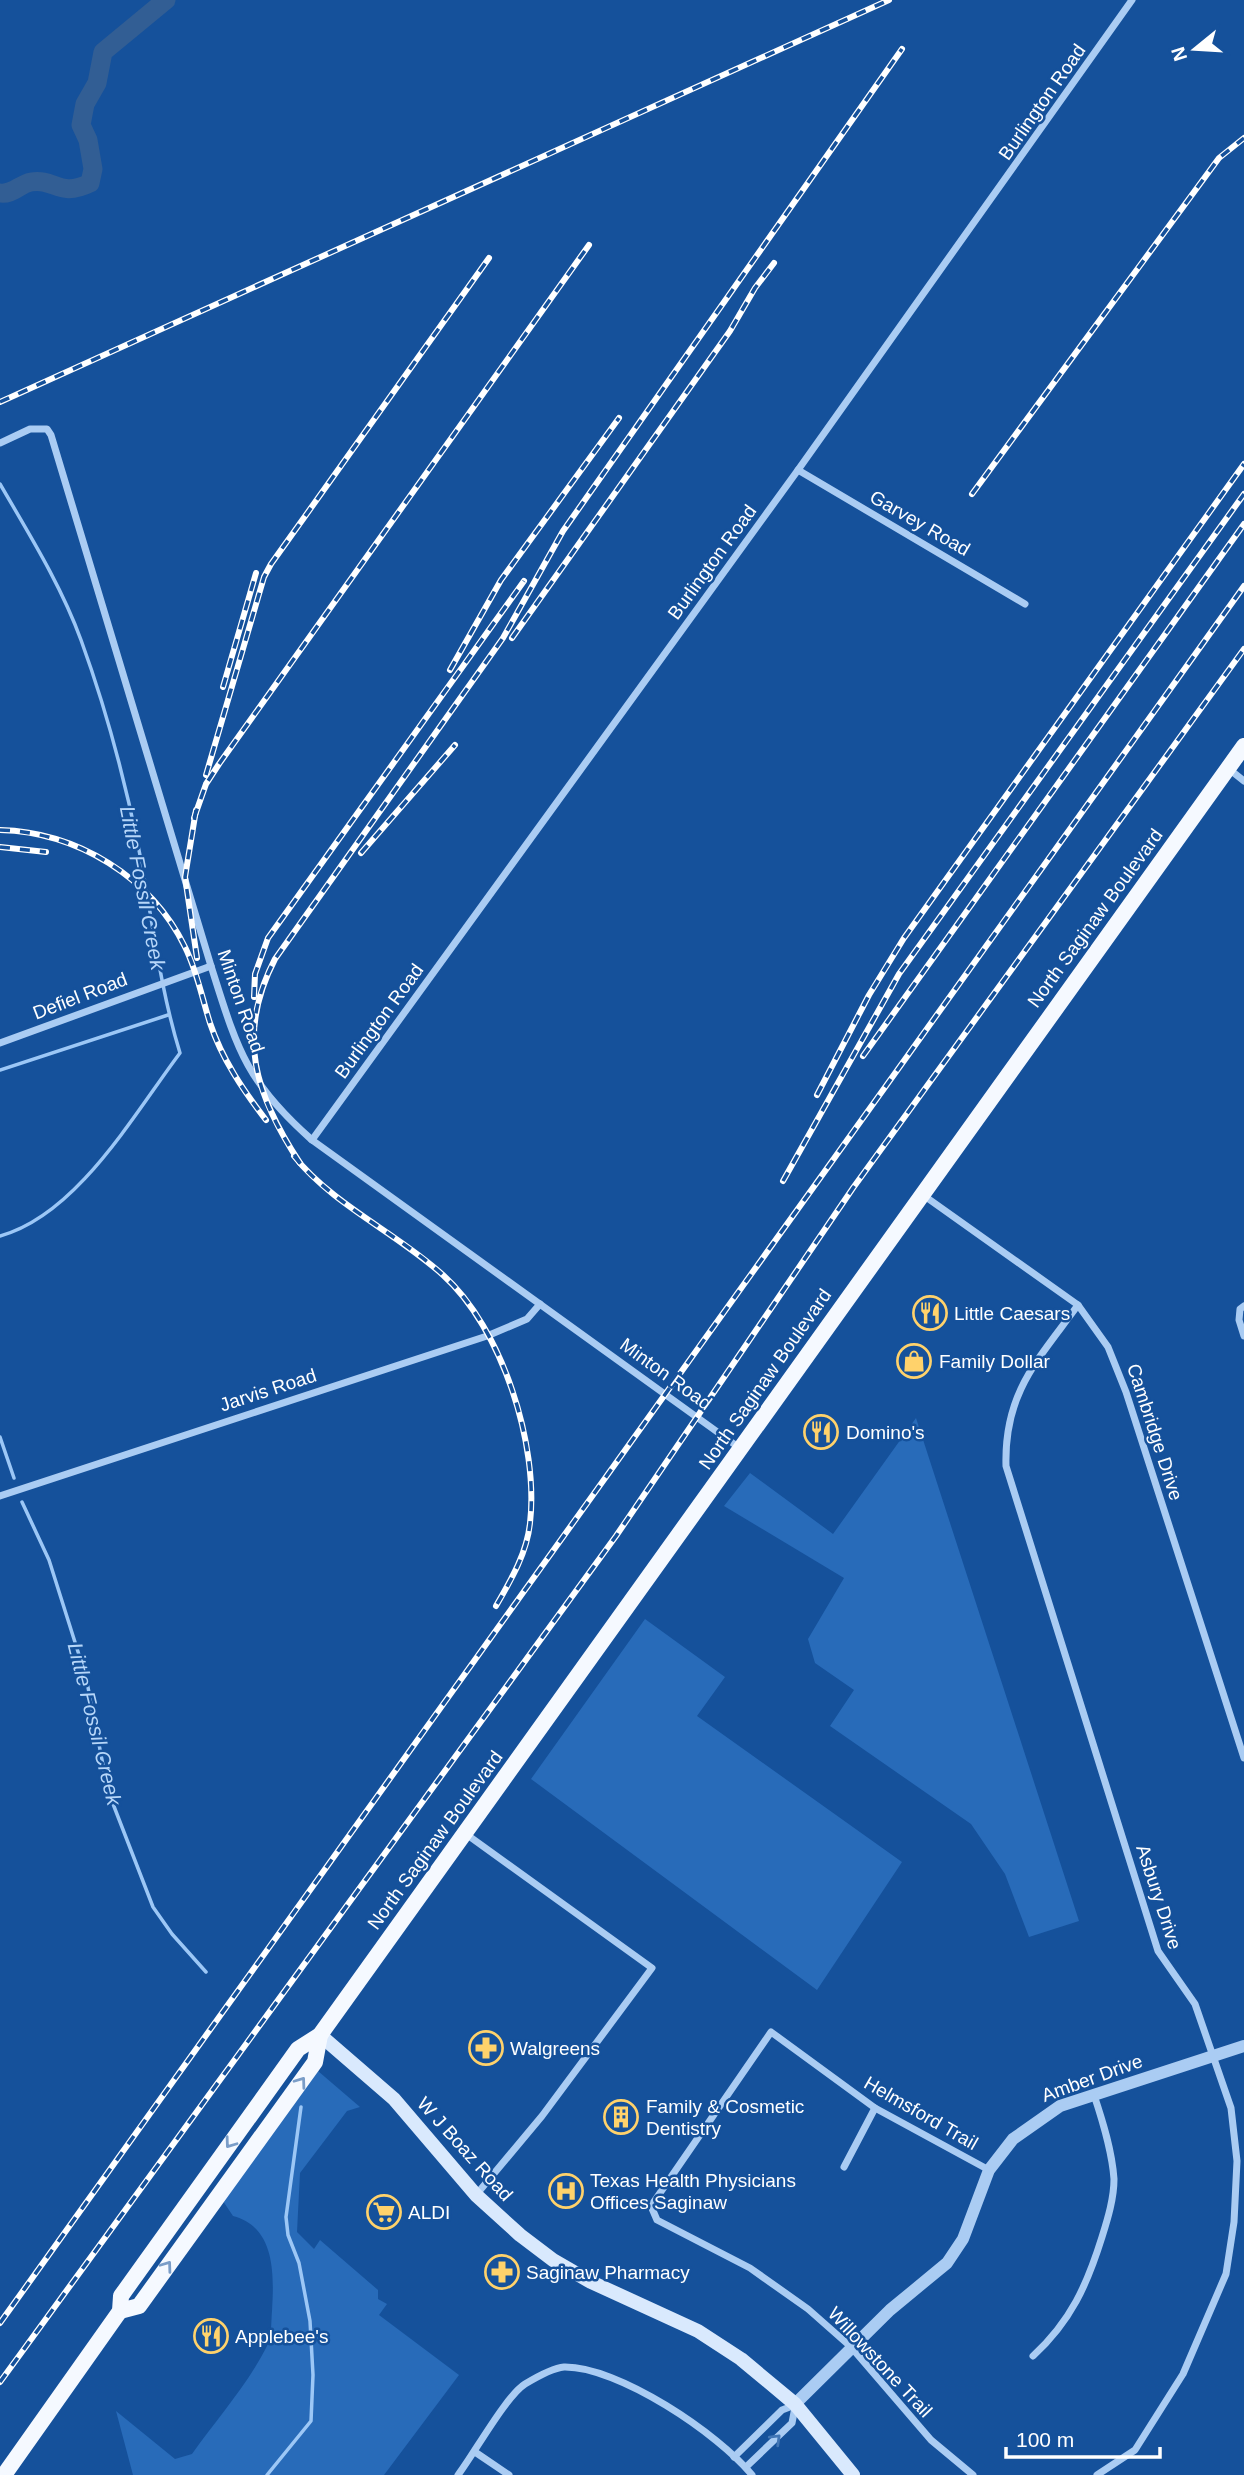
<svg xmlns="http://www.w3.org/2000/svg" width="1244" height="2475" font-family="Arial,sans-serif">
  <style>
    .green { fill: #286bb9 }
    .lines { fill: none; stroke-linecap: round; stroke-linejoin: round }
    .stream { stroke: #9cc7f6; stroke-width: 3.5 }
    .river { stroke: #325e94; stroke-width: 19 }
    .minor { stroke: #aaccf3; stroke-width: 7 }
    .tertiary { stroke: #aaccf3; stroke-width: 12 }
    .secondary { stroke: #d9e9fd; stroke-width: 14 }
    .primary { stroke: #f5f9ff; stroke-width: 16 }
    .rail-casing { stroke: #fff; stroke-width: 6 }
    .rail { stroke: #15519b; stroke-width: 3.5; stroke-dasharray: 10; stroke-linecap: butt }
    .oneway { stroke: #7a9dc8 }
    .oneway2 { stroke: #4276b5 }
    .labels { text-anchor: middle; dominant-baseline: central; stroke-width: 5; stroke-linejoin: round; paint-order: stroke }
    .street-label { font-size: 19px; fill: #fff; stroke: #15519b }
    .poi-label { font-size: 19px; fill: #fff; stroke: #15519b; text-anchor: start }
    .water-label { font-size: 21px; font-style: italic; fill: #b6d6f9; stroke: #15519b }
  </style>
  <rect width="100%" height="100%" fill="#15519b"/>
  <!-- green -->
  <g class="green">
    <path d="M916,1418L1079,1921L1029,1937L1005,1874L971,1824L830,1726L854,1690L815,1663L808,1639L844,1578L724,1506L750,1473L833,1534Z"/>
    <path d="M645,1619L725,1677L697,1716L902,1862L817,1990L531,1779Z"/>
    <path d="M318,2071L360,2107L347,2111L300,2173L297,2232L314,2249L320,2240L378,2290V2299L387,2304L379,2315L459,2375L384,2475H133L116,2411L175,2459L192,2454C216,2420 247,2385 266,2348C272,2338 271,2322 272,2311C274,2276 276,2227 233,2216L223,2201Z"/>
  </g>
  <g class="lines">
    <!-- stream -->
    <g class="stream">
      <path d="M0,484C29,534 61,585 81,640C105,706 124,776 138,845C152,915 159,985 180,1053C134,1114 77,1215 0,1236"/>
      <path d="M0,1070L168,1015"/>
      <path d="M0,1437L14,1478"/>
      <path d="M22,1502L49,1560L86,1677L108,1791L153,1907L172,1934L206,1972"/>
      <path d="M267,2475L311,2421L313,2375L310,2321L299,2263L288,2235L286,2217L301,2107"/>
    </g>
    <!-- river -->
    <path class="river" d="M0,193C12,195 20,184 31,182C55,178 59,198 90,183L93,169L88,140L81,125L85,104L97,83L103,52L166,0"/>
    <!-- minor -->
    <g class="minor">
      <path d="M0,443L30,429H47L51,435L211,966C237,1048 245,1081 312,1140L741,1449"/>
      <path d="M798,470L1025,604"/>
      <path d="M1229,769L1244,781"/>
      <path d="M0,1043L211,966"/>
      <path d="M312,1140L798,470L1132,0"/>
      <path d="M923,1195L1078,1305L1108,1347L1126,1392L1244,1758"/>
      <path d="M1078,1305C1037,1361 1004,1393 1006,1466L1158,1951L1195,2004L1231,2108L1237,2161L1234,2222L1226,2274L1183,2374L1135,2450L1097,2475"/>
      <path d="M1244,1306L1240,1309L1239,1320L1244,1336"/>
      <path d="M0,1496L487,1336L527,1319L540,1304"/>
      <path d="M466,1834L652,1968L542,2116L476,2195"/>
      <path d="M844,2167L875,2108"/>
      <path d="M1033,2356C1071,2321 1087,2285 1102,2237C1108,2218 1114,2198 1114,2179C1112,2151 1103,2122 1094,2095"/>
      <path d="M475,2452L509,2475"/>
      <path d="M734,2457L782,2410L795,2405"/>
      <path d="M746,2467L792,2423L795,2407"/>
      <path d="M458,2475C474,2454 506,2396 525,2384C535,2378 552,2368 564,2367C618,2366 719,2434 752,2475"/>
      <path d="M973,2475L931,2440L851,2347L808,2309L750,2268L657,2220L651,2206L771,2032L875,2108L989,2170"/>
    </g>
    <!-- tertiary -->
    <path class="tertiary" d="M795,2404L890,2310L947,2263L963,2239L989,2170L1013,2139L1060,2106L1244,2046"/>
    <!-- secondary -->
    <path class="secondary" d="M320,2035L394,2099L476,2195L520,2235L553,2260L591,2282L698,2331L741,2359L795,2404L853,2475"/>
    <!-- primary -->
    <g class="primary">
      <path d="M120,2311L139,2306L315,2062L320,2035"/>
      <path d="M4,2475L120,2311L121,2296L298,2049L320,2035L1244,746"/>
    </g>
    <!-- rail casing -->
    <g class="rail-casing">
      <g id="rail">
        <path d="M0,402L889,0"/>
        <path d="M972,494L1219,158L1244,138"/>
        <path d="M512,638L730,331L755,288L774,263"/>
        <path d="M450,670L501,580L619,418"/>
        <path d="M223,687L256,573"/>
        <path d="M206,775L264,577L271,564L489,258"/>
        <path d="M196,810L185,877L197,958"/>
        <path d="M194,818L206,784L219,764L589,245"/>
        <path d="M0,830C77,832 151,877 185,947C197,971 202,998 210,1023C222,1059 243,1090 266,1120"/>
        <path d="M0,847L46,852"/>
        <path d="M361,853L455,745"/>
        <path d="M254,997L255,974L268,938L524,581"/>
        <path d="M863,1056L1244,524"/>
        <path d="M817,1095L869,995L904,938L1244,464"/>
        <path d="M294,1156C333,1205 397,1233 443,1275C502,1328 539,1445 530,1523C527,1553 511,1580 496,1606"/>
        <path d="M300,1163C256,1096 235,1036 275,959L503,638L563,531L902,49"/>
        <path d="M783,1181L899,974L1244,494"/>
        <path d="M0,2323L1244,586"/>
        <path d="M0,2382L616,1536L853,1188L1244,649"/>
      </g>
    </g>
    <!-- rail -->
    <use href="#rail" class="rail"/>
  </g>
  <!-- one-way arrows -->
  <defs><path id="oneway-chevron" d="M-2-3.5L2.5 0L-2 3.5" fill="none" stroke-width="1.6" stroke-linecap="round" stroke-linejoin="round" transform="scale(1.75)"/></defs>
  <g class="oneway">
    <use href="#oneway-chevron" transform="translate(301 2082) rotate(-54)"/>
    <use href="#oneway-chevron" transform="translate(230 2143) rotate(126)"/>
    <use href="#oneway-chevron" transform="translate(167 2266) rotate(-54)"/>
  </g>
  <use class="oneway2" href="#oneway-chevron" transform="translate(776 2439) rotate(-44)"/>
  <!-- icons -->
  <defs>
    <g id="restaurant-ring" transform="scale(1.75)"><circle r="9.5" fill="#15519b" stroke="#ffd26b" stroke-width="1.5"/><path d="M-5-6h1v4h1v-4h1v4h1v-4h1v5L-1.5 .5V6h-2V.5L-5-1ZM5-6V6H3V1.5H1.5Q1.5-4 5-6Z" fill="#ffd26b"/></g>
    <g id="shop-ring" transform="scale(1.75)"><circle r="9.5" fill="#15519b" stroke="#ffd26b" stroke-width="1.5"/><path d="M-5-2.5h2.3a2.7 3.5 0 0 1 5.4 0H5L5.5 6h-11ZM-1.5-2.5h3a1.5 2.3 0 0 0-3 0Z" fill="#ffd26b"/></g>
    <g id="pharmacy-ring" transform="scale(1.75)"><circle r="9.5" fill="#15519b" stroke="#ffd26b" stroke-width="1.5"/><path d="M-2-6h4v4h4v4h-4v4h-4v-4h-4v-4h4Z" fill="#ffd26b"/></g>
    <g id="building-ring" transform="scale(1.75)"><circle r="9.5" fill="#15519b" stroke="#ffd26b" stroke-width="1.5"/><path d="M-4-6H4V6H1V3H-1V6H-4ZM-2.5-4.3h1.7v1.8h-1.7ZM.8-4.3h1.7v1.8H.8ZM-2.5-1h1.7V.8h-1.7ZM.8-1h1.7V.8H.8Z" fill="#ffd26b"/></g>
    <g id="hospital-ring" transform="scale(1.75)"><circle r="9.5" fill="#15519b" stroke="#ffd26b" stroke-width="1.5"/><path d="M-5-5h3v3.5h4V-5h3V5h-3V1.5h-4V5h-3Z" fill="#ffd26b"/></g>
    <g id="supermarket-ring" transform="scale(1.75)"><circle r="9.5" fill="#15519b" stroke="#ffd26b" stroke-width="1.5"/><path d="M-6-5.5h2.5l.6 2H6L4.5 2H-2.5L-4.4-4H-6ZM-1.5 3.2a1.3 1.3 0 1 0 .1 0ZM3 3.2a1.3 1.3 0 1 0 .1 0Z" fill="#ffd26b"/></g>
  </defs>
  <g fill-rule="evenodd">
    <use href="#restaurant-ring" x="930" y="1313"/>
    <use href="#shop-ring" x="914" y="1361"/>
    <use href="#restaurant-ring" x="821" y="1432"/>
    <use href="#pharmacy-ring" x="486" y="2048"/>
    <use href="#building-ring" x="621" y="2117"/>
    <use href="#hospital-ring" x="566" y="2191"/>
    <use href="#supermarket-ring" x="384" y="2212"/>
    <use href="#pharmacy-ring" x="502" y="2272"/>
    <use href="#restaurant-ring" x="211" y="2336"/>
  </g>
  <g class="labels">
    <!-- street labels -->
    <g class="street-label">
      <text transform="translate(1042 102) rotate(-55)">Burlington Road</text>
      <text transform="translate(920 523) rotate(30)">Garvey Road</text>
      <text transform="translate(712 562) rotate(-54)">Burlington Road</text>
      <text transform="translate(1095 918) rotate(-54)">North Saginaw Boulevard</text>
      <text transform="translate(80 996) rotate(-21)">Defiel Road</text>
      <text transform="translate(241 1001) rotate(71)">Minton Road</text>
      <text transform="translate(379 1021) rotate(-54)">Burlington Road</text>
      <text transform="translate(666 1374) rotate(36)">Minton Road</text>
      <text transform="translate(765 1379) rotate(-55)">North Saginaw Boulevard</text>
      <text transform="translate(268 1390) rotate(-18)">Jarvis Road</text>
      <text transform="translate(1155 1432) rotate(72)">Cambridge Drive</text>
      <text transform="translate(435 1840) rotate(-54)">North Saginaw Boulevard</text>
      <text transform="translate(1159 1897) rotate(72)">Asbury Drive</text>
      <text transform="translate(1092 2078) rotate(-20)">Amber Drive</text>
      <text transform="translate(921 2113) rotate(30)">Helmsford Trail</text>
      <text transform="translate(465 2149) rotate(48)">W J Boaz Road</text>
      <text transform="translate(880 2362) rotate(47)">Willowstone Trail</text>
    </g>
    <!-- poi labels -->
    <g class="poi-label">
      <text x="954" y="1313">Little Caesars</text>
      <text x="939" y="1361">Family Dollar</text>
      <text x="846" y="1432">Domino's</text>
      <text x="510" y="2048">Walgreens</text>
      <text x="646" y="2106">Family &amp; Cosmetic<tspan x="646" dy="22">Dentistry</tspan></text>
      <text x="590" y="2180">Texas Health Physicians<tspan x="590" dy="22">Offices Saginaw</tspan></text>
      <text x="408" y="2212">ALDI</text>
      <text x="526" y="2272">Saginaw Pharmacy</text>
      <text x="235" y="2336">Applebee's</text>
    </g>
    <!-- water labels -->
    <g class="water-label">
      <text transform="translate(143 888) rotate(79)">Little Fossil Creek</text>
      <text transform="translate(95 1724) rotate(76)">Little Fossil Creek</text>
    </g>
  </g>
  <!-- north arrow -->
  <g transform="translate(1195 49) rotate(252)" stroke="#15519b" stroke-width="5" paint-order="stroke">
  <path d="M0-5L12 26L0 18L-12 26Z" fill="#ffffff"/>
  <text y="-10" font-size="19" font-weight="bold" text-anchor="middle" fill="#ffffff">N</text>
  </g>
  <!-- scale -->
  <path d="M1006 2447v10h154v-10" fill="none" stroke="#ffffff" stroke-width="3.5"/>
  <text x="1016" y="2447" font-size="21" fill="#ffffff" stroke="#15519b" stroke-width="5" paint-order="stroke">100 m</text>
</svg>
